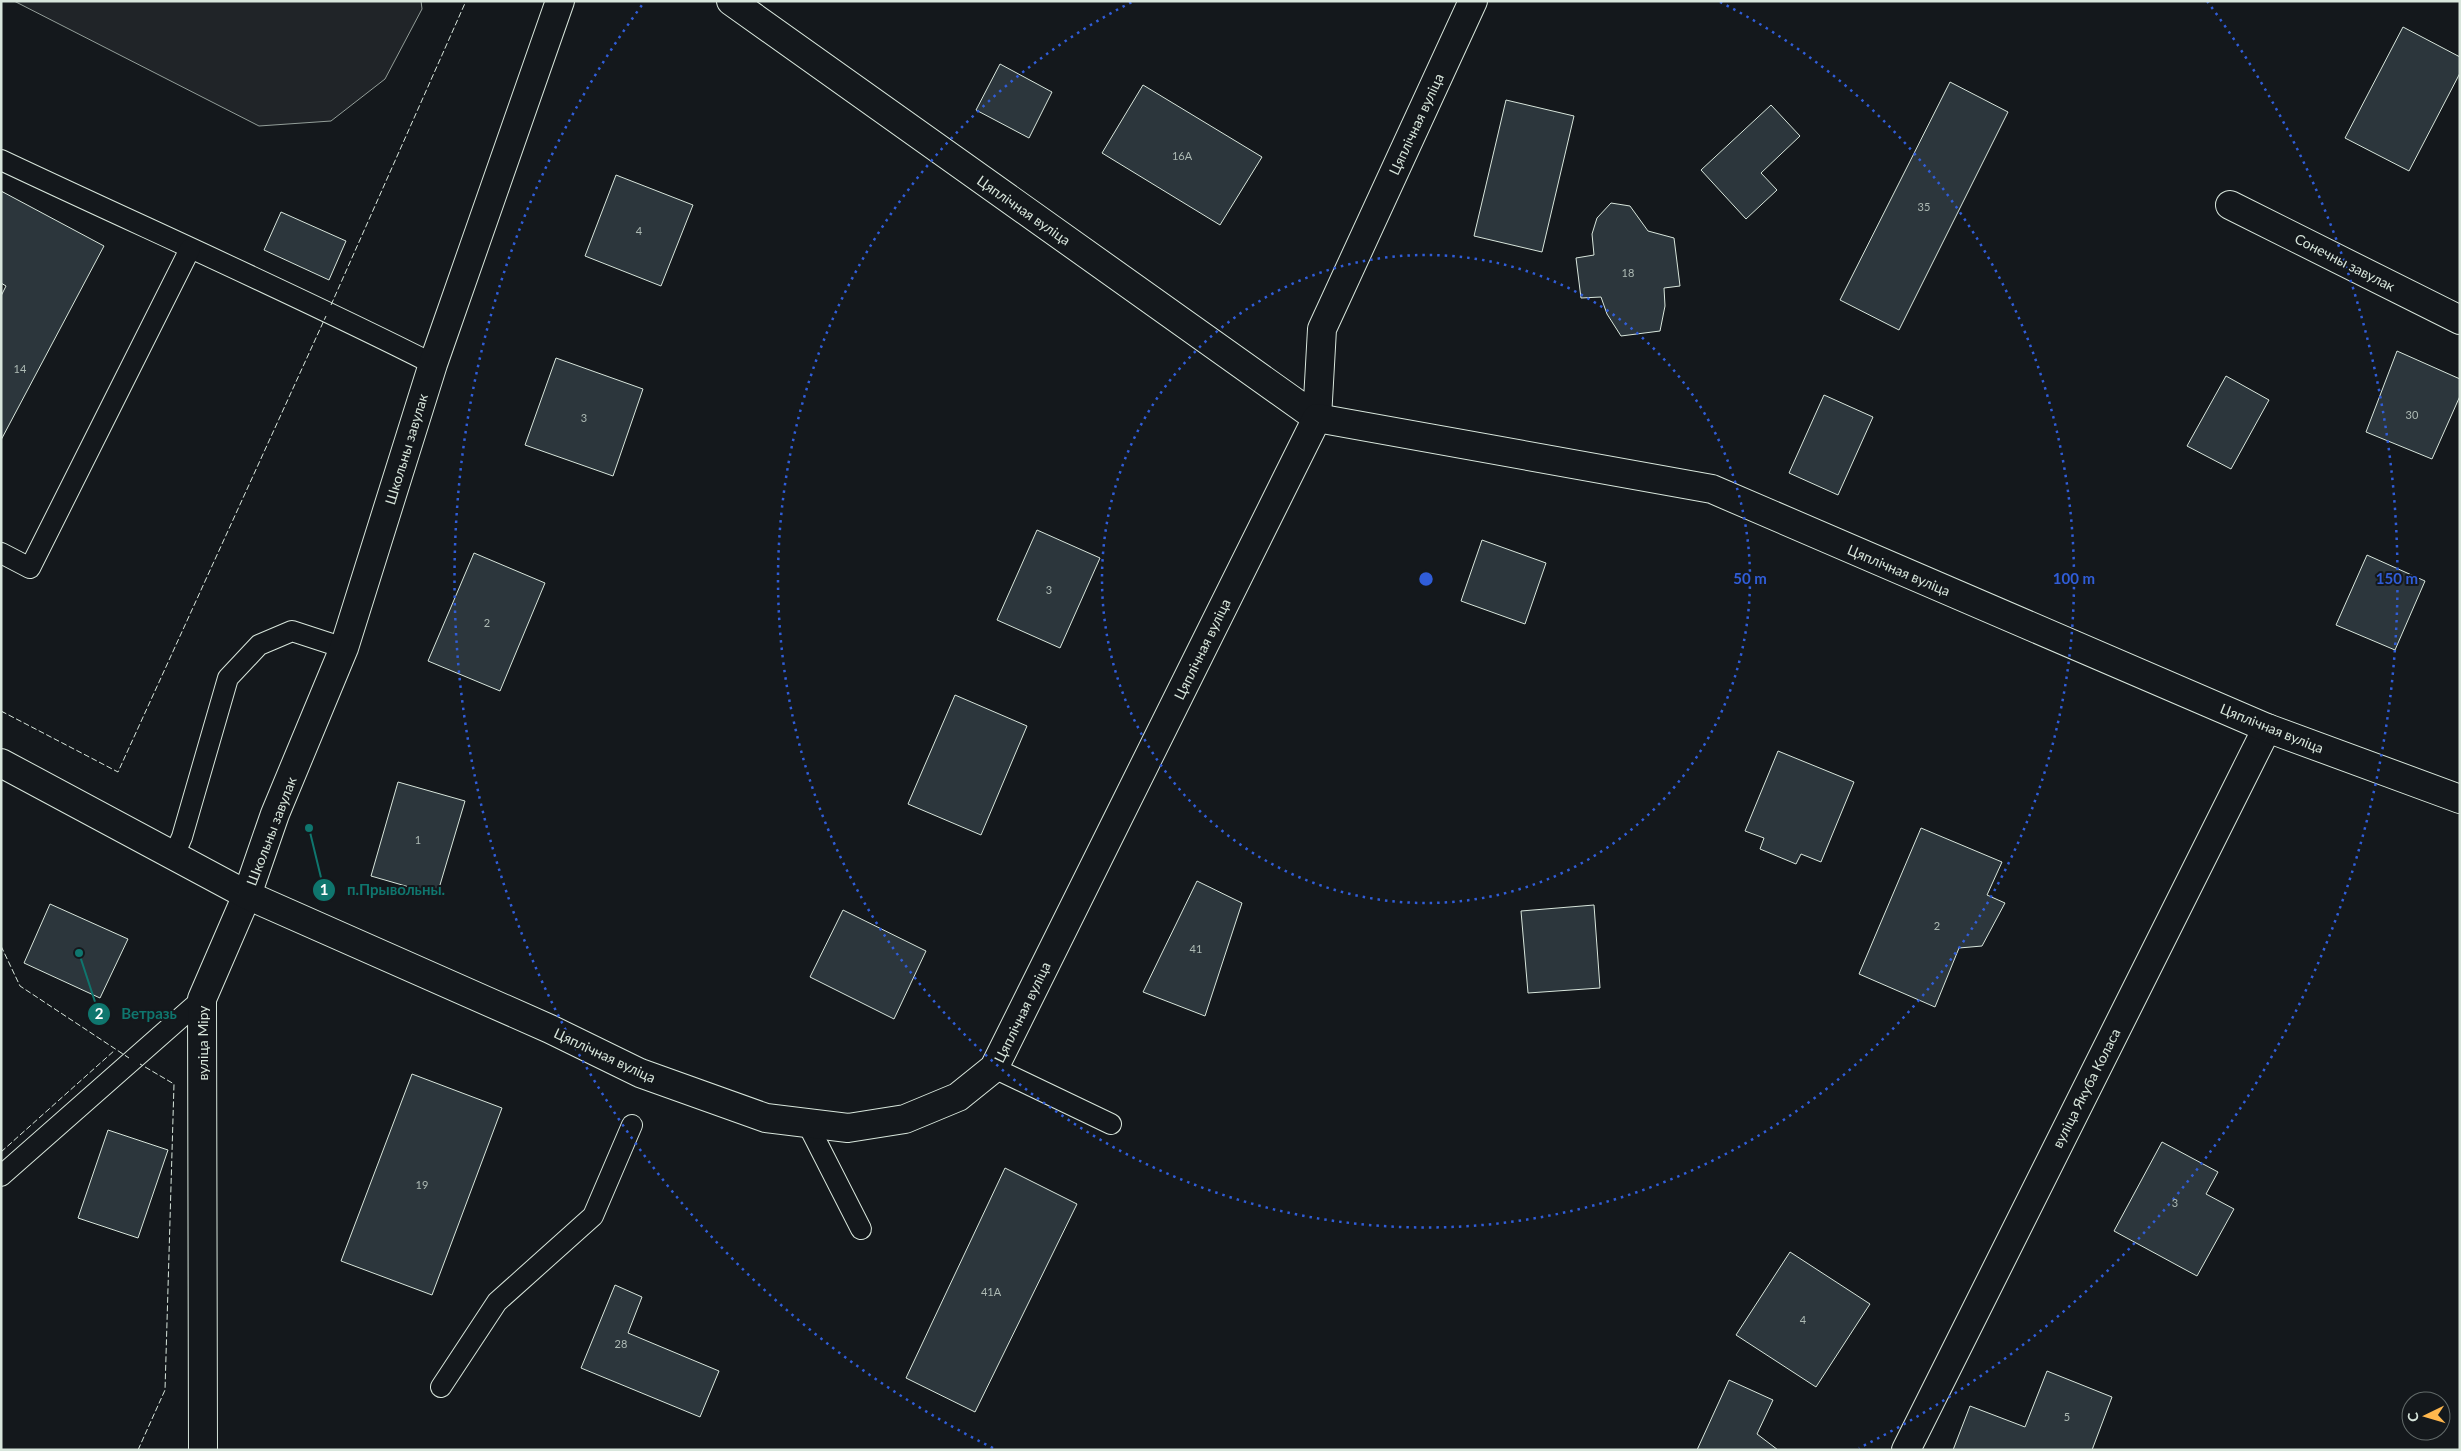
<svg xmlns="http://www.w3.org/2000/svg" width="2461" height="1451" font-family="Lato,sans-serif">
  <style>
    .pitch { fill: #202428; stroke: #939e99 }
    .building { fill: #2c363c; stroke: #d8e6dc }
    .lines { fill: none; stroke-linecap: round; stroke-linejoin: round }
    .service-casing { stroke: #d8e6dc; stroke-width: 22 }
    .minor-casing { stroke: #d8e6dc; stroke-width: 30 }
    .tertiary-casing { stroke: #d8e6dc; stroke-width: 30 }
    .service { stroke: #14181c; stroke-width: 20 }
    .minor { stroke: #14181c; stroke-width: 28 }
    .tertiary { stroke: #14181c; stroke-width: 28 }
    .fence { stroke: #d8e6dc; stroke-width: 1; stroke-dasharray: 6 2.5; stroke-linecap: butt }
    .ring { fill: none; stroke: #305dd8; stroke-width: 2.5; stroke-dasharray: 2.5 5 }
    .labels { text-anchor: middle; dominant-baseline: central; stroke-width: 4; stroke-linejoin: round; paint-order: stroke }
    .number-label { font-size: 11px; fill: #adbab4 }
    .street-label { font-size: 14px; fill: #d8e6dc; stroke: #14181c }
    .centre { fill: #305dd8; stroke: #14181c; stroke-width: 2.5 }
    .ring-label { font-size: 15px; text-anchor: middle; font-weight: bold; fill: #305dd8; stroke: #14181c; stroke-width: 4; stroke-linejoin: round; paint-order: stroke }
    .leader { fill: none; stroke: #0f766e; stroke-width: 2 }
    .callout-dot { fill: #0f766e; stroke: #14181c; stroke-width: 2 }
    .mark-label { font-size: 15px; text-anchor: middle; font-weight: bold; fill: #fff }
    .callout-label { font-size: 15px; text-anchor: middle; font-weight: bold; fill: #0f766e; stroke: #14181c; stroke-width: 4; stroke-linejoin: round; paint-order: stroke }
  </style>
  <rect width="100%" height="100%" fill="#14181c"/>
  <!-- pitch -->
  <path class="pitch" d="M14,1H421L422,9L385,79L331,121L259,126Z"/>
  <!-- building -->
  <g class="building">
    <path d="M2403,27L2460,57V73L2409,171L2345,138Z"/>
    <path d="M1000,64L1052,92L1029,138L976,110Z"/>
    <path d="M1950,82L2008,112L1899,330L1840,300Z"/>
    <path d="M1143,85L1262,157L1220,225L1102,153Z"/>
    <path d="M1506,100L1574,116L1542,252L1474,236Z"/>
    <path d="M1771,105L1800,136L1761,173L1777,190L1746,219L1701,170Z"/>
    <path d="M616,175L693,205L661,286L585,256Z"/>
    <path d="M1,191L104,246L1,440V296L6,286L1,283Z"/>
    <path d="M1611,203L1630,206L1648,231L1674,238L1680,286L1664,288L1665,306L1660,331L1621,336L1607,314L1601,297L1581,298L1576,258L1594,255L1592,234L1597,218Z"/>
    <path d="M281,212L346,241L329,280L264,250Z"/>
    <path d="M2397,351L2460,379V396L2432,459L2366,432Z"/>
    <path d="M556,358L643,389L613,476L525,445Z"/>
    <path d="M2226,376L2269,400L2231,469L2187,446Z"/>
    <path d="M1824,395L1873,417L1838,495L1789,473Z"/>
    <path d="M1037,530L1100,558L1060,648L997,620Z"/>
    <path d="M1482,540L1546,563L1525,624L1461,601Z"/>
    <path d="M474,553L545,583L500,691L428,661Z"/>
    <path d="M2367,555L2425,581L2395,650L2336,625Z"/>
    <path d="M955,695L1027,726L981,835L908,804Z"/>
    <path d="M1778,751L1854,782L1821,862L1801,854L1796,864L1760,849L1764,838L1745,831Z"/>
    <path d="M398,782L465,801L437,895L371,876Z"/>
    <path d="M1921,828L2002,862L1987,895L2005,903L1982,946L1959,948L1935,1007L1859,974Z"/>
    <path d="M1197,881L1242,903L1205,1016L1143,992Z"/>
    <path d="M50,904L128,939L100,998L24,963Z"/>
    <path d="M1594,905L1600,988L1528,993L1521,911Z"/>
    <path d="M843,910L926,951L894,1019L810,977Z"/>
    <path d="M412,1074L502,1108L432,1295L341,1261Z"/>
    <path d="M108,1130L168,1150L138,1238L78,1218Z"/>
    <path d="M2162,1142L2218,1172L2206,1194L2234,1209L2197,1276L2114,1231Z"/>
    <path d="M1005,1168L1077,1204L975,1412L906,1378Z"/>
    <path d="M1790,1252L1870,1304L1816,1387L1736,1335Z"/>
    <path d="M615,1285L642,1297L628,1333L719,1371L700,1417L581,1368Z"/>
    <path d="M2047,1371L2112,1397L2092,1450H1953L1970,1406L2025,1427Z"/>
    <path d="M1729,1380L1773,1400L1757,1434L1778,1450H1697Z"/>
  </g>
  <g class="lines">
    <!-- service casing -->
    <g class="service-casing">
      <g id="service">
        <path d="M1,160C145,228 291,292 433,364"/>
        <path d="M1,553L30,568L190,249"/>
        <path d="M174,855L182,837L228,678L259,645L292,631L344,648"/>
        <path d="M994,1068L1111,1124"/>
        <path d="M807,1123L861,1229"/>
        <path d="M1,1176L202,999"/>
        <path d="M441,1387L497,1302L593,1216L632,1125"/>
      </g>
    </g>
    <!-- minor casing -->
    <g class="minor-casing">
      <g id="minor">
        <path d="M731,1L1317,418L1322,329L1473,1"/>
        <path d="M2230,205L2460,320"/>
        <path d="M203,1450L202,999L247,895L275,814L344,648L433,364L560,1"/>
        <path d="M1906,1450L2267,728"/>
      </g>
    </g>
    <!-- tertiary casing -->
    <g class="tertiary-casing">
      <path id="tertiary" d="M1,763L247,895L550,1029L640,1073L766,1118L848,1128L905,1119L958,1097L994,1068L1317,418L1712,489L2267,728L2460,799"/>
    </g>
    <!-- service -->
    <use href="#service" class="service"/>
    <!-- minor -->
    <use href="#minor" class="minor"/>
    <!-- tertiary -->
    <use href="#tertiary" class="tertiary"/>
    <!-- fence -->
    <g class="fence">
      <path d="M331,305L466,1"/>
      <path d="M1,711L118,772L326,316"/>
      <path d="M1,946L20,986L129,1058"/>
      <path d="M1,1152L115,1050"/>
      <path d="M138,1450L165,1390L174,1084L140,1064"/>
    </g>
  </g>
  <!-- distance rings -->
  <g class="ring">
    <circle cx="1426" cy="579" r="324"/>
    <path d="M1720 2A648 648 0 1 1 1132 2"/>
    <path d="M993 1448A971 971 0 0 1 645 1M2207 1A971 971 0 0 1 1859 1448"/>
  </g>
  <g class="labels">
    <!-- number labels -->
    <g class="number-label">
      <text x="1182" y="155">16А</text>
      <text x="1924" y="206">35</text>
      <text x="639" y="230">4</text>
      <text x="1628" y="272">18</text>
      <text x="20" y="368">14</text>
      <text x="2412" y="414">30</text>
      <text x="584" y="417">3</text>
      <text x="1049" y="589">3</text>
      <text x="487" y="622">2</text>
      <text x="418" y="839">1</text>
      <text x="1937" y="925">2</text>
      <text x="1196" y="948">41</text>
      <text x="422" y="1184">19</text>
      <text x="2175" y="1202">3</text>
      <text x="991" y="1291">41А</text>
      <text x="1803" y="1319">4</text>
      <text x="621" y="1343">28</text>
      <text x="2067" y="1416">5</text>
    </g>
    <!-- street labels -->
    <g class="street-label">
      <text transform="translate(1416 124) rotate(-65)">Цяплічная вуліца</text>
      <text transform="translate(1024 210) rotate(35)">Цяплічная вуліца</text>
      <text transform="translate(2345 262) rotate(27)">Сонечны завулак</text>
      <text transform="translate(406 449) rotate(-73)">Школьны завулак</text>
      <text transform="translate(1899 570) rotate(23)">Цяплічная вуліца</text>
      <text transform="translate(1202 649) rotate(-64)">Цяплічная вуліца</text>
      <text transform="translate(2272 728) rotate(22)">Цяплічная вуліца</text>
      <text transform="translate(271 831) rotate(-69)">Школьны завулак</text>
      <text transform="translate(1022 1012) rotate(-64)">Цяплічная вуліца</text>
      <text transform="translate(202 1043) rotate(-90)">вуліца Міру</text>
      <text transform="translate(605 1055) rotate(25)">Цяплічная вуліца</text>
      <text transform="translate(2086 1088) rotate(-63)">вуліца Якуба Коласа</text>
    </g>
  </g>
  <circle cx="1426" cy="579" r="8" class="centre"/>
  <g class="ring-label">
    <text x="1750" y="584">50 m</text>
    <text x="2074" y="584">100 m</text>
    <text x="2397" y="584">150 m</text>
  </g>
  <!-- callouts -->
  <path class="leader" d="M309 828L324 890M79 953L99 1014"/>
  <g class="callout-dot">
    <circle cx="309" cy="828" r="5"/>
    <circle cx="79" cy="953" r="5"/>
    <circle cx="324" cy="890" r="12"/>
    <circle cx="99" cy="1014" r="12"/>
  </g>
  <g class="mark-label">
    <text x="324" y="895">1</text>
    <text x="99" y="1019">2</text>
  </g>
  <g class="callout-label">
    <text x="396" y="895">п.Прывольны.</text>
    <text x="149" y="1019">Ветразь</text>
  </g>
  <!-- border -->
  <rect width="2461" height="1451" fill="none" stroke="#d8e6dc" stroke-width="5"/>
  <!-- north arrow -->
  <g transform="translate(2426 1416) rotate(265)"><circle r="24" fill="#14181c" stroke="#626a69"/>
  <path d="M0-4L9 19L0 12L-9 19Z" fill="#ffb74d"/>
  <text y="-8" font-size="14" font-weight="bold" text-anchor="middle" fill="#d8e6dc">С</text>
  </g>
</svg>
